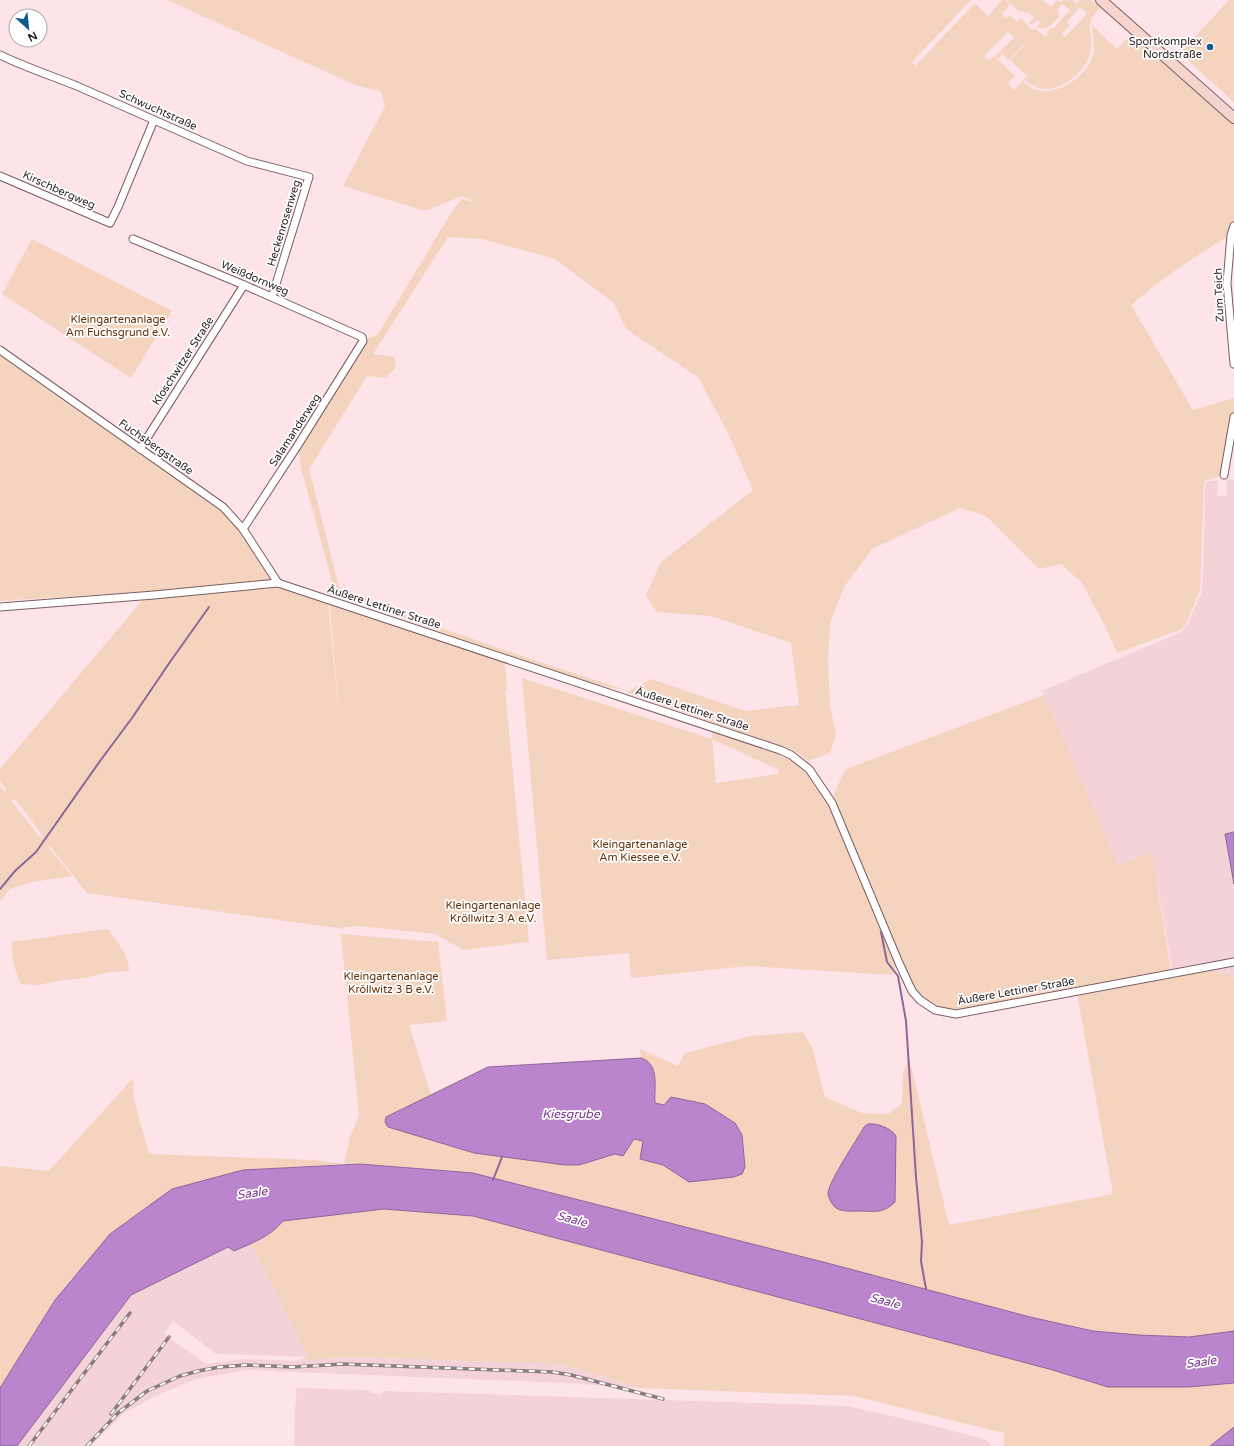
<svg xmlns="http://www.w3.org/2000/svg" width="1234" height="1446" font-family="'Varela Round',sans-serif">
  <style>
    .built { fill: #f3d3d8 }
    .green { fill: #f4d3bf; fill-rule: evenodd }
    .water { fill: #ba85cc; stroke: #8f6699 }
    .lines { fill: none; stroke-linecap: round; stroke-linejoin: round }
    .stream { stroke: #8f6699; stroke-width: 2 }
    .street-casing { stroke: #795d62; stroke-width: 9 }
    .secondary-casing { stroke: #795d62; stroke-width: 12 }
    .street { stroke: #fff; stroke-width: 7 }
    .secondary { stroke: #f7d3ce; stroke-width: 10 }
    .rail-casing { stroke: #8e7b7e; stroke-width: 3.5 }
    .rail { stroke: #fff; stroke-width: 2; stroke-dasharray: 6; stroke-linecap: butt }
    .poi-dot { fill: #0e5a8d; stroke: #fff; stroke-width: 1.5 }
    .labels { text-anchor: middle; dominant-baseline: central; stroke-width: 3.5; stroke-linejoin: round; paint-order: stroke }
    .poi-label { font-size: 11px; fill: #2b1f21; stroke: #fff; text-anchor: end }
    .street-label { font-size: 11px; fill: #2b1f21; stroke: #fff }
    .park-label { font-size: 11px; fill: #633108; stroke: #fff }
    .water-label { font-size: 12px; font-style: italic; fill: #77368b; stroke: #fff }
  </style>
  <rect width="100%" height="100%" fill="#fee3e8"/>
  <!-- built -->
  <g class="built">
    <path d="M1226,479L1234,480V978L1226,973L1214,972L1212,961L1172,969L1152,853L1118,866L1042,691L1181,632L1187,626L1201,594L1203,576L1205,482L1218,480L1217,496L1227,495Z"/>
    <path d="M245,1225L309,1357L216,1354L173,1321L164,1334L206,1364L244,1359L299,1361L354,1357L560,1364L640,1388L567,1383L247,1370L196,1379L162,1393L125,1412L91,1446H4L126,1284Z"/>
    <path d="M296,1388L370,1390L372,1393L376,1394H382L384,1391L847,1406L927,1424L980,1438L987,1441L992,1446H294L295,1407L297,1398L296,1397Z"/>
  </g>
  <!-- green -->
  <g class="green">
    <path d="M167,0H971L912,62L915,66L975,3L988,16L1002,0H1004L1010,5L1002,14L1006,19L1010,15L1017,22L1021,18L1032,30L1035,28L1038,31L1008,60L1002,54L999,59L995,56L1014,38L1008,32L984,56L989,61L994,56L1015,76L1008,83L1014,90L1027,76L1010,60L1038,31L1045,37L1048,34L1047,32L1051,28L1053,29L1070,10L1062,4L1057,10L1059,12L1058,14L1060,16C1052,23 1048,32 1036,27L1040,23L1038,20L1032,25L1029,23L1034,18L1027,11L1025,13L1022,11L1020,12L1006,0H1043L1051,7L1057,0L1061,2L1063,0H1073L1076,3L1074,6L1080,0H1091L1095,4L1093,8L1096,4L1100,8C1080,28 1097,35 1089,56C1083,75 1058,93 1038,88C1033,86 1029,83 1025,80L1024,82C1027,85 1032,89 1037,90C1058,96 1087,76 1093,56C1096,45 1092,36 1092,25L1117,49L1135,30L1174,65L1234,124V225L1231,235C1195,256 1162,278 1131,305L1193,410L1234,398V417L1224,475L1204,481L1200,590L1185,626L1180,630L1117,653L1105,626L1082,583L1061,564L1039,569L986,516L960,508L872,549L844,587L830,623L828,659L830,706L836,734L830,753L808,761L796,752L626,692L628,691L594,684L475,645L335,592L301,468L298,445L363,341L378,334L448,218L461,199L476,203L462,196L425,211L343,186L385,106L381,92L353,84ZM1080,7L1087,14L1065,37L1062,34L1070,25L1067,22ZM448,237L482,239L555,259L614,303L626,329L698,377L728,433L753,490L661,562L646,595L656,612L711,616L791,643L799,705L745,711L651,679L629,691L543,663L412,618L339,587L309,469L367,376L386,378L396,367L394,357L373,354Z"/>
    <path d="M1229,0H1234V102L1180,53Z"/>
    <path d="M32,239L172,311L131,378L2,294Z"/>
    <path d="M0,350L223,507L277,583L0,601Z"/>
    <path d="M278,583L328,600L341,740L330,604L505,663L507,690H505L529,942L464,950L435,934L358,926L337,928L87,893L49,845L48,847L72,876L32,882L10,889L0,901V786L4,791L7,790L0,780V769L145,597ZM15,799L43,836L41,838L11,801Z"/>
    <path d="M522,678L712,739V731L781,754V757L797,759L832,803L899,963L892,975L748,966L631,978L629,953L547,960ZM712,739L779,770L778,774L716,783Z"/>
    <path d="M1044,695L1118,865L1152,852L1171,971L1213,966L1214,972L1226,973L1234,978V1331L1189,1337L1139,1335L1093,1331L1030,1317L831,1264L473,1173L360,1164H344L243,1170L110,1234L65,1286L53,1276L65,1287L55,1299L0,1388V1166L49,1171L133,1078L134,1099L149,1154L314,1160L344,1164L350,1136L359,1116L341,934L438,942L447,1021L409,1025L431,1095L386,1117L388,1127L579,1165L615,1154L634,1139L643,1141L640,1159L663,1165L689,1182L664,1105L655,1103C654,1087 660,1064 641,1058L640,1049L678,1066L685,1053L751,1036L803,1032L812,1047L825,1097L862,1113L888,1114L902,1103L903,1073L909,1057L949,1225L1113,1194L1077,993L958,1012L939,1010L927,1004L918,993L901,962L833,795L846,769Z"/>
    <path d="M105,929H108C116,941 130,956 129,971L109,972L85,978L64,980L37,985L21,984C14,970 12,958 12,942Z"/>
    <path d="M384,1209L473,1216L1049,1369L1108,1387H1189L1234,1383V1427L1210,1446H1004V1433L854,1396L640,1388L560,1364L354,1357L299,1361L308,1356L252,1245C263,1238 274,1232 283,1221Z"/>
  </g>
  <!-- water -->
  <g class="water">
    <path d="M1234,832V884L1225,834Z"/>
    <path d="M641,1058C660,1064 654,1087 655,1103L664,1105L671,1097L705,1104L735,1123L742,1135L745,1167L742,1174L734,1177L689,1182L663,1165L640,1159L643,1141L634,1139L623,1156L615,1154L579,1165H565L474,1153L388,1127L385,1122L386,1117L488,1067Z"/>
    <path d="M868,1124C877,1123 891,1128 896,1136L895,1202C883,1214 875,1211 859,1211C852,1211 844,1212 838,1209C833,1207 829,1199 828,1194C827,1184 858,1138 864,1127Z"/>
    <path d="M360,1164L473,1173L831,1264L1030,1317L1093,1331L1139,1335L1189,1337L1234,1331V1383L1189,1387H1108L1049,1369L473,1216L384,1209L283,1221C270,1237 252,1243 234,1251L228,1247L131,1295L17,1446H0V1388L55,1300L110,1234L172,1189L243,1170Z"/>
    <path d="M1234,1427V1446H1210Z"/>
  </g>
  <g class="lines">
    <!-- stream -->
    <g class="stream">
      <path d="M0,889L15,871L36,852L100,761L132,718L170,662L209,607"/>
      <path d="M881,932L887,962L898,976L906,1021L916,1177L922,1242L921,1261L926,1289"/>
      <path d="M493,1180L502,1157"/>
    </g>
    <!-- street casing -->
    <g class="street-casing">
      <g id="street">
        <path d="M0,55C25,67 52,76 77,86L247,161L309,177L272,297"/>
        <path d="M0,176L110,223L118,207L154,120"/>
        <path d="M1234,226L1231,235L1227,283L1234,364"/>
        <path d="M133,239L244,285L362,337L363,341L298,445L243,529"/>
        <path d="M0,350L223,507L243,529L278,583"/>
        <path d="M140,449L244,285"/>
        <path d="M1224,475L1234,417"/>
        <path d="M0,607L154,595L278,583L780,750L791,755L809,769L832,803L899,963L912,991L920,1000L935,1010L956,1014L1234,962"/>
      </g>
    </g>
    <!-- secondary casing -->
    <g class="secondary-casing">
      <path id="secondary" d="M1101,0L1234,118"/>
    </g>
    <!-- street -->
    <use href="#street" class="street"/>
    <!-- secondary -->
    <use href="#secondary" class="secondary"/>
    <!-- rail casing -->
    <g class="rail-casing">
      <g id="rail">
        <path d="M111,1414L169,1337"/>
        <path d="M29,1446L130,1313"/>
        <path d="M87,1446L118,1413L147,1391L180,1376L198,1371L220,1367L246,1365L293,1367L343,1364L552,1372L571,1375L663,1399"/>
      </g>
    </g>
    <!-- rail -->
    <use href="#rail" class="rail"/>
  </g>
  <!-- markers -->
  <circle class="poi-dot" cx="1210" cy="47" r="4"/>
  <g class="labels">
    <!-- poi labels -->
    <g class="poi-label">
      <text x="1202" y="41">Sportkomplex<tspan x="1202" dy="13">Nordstraße</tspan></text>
    </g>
    <!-- street labels -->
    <g class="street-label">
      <text transform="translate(158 110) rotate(24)">Schwuchtstraße</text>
      <text transform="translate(59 190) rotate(24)">Kirschbergweg</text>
      <text transform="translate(284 223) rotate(-73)">Heckenrosenweg</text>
      <text transform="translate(255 278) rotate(23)">Weißdornweg</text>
      <text transform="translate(1219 295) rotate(-92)">Zum Teich</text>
      <text transform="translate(183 361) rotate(-57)">Kloschwitzer Straße</text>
      <text transform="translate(295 430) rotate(-57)">Salamanderweg</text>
      <text transform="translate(156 447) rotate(35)">Fuchsbergstraße</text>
      <text transform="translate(384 607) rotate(18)">Äußere Lettiner Straße</text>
      <text transform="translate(692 709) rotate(18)">Äußere Lettiner Straße</text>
      <text transform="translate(1016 991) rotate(-10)">Äußere Lettiner Straße</text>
    </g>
    <!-- park labels -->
    <g class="park-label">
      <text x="118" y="319">Kleingartenanlage<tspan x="118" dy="13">Am Fuchsgrund e.V.</tspan></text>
      <text x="640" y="844">Kleingartenanlage<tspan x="640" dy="13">Am Kiessee e.V.</tspan></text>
      <text x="493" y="905">Kleingartenanlage<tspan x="493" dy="13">Kröllwitz 3 A e.V.</tspan></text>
      <text x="391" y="976">Kleingartenanlage<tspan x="391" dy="13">Kröllwitz 3 B e.V.</tspan></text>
    </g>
    <!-- water labels -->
    <g class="water-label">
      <text x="571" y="1114">Kiesgrube</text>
      <text transform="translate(252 1193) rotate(-8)">Saale</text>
      <text transform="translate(572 1219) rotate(15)">Saale</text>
      <text transform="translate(885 1301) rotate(15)">Saale</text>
      <text transform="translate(1201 1362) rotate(-8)">Saale</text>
    </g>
  </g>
  <!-- north arrow -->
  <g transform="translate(28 28) rotate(153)"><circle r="19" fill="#ffffff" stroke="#aaa5a6"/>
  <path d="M0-3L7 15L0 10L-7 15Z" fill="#0e5a8d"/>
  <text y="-6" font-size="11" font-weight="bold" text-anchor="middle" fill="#2b1f21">N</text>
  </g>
</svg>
